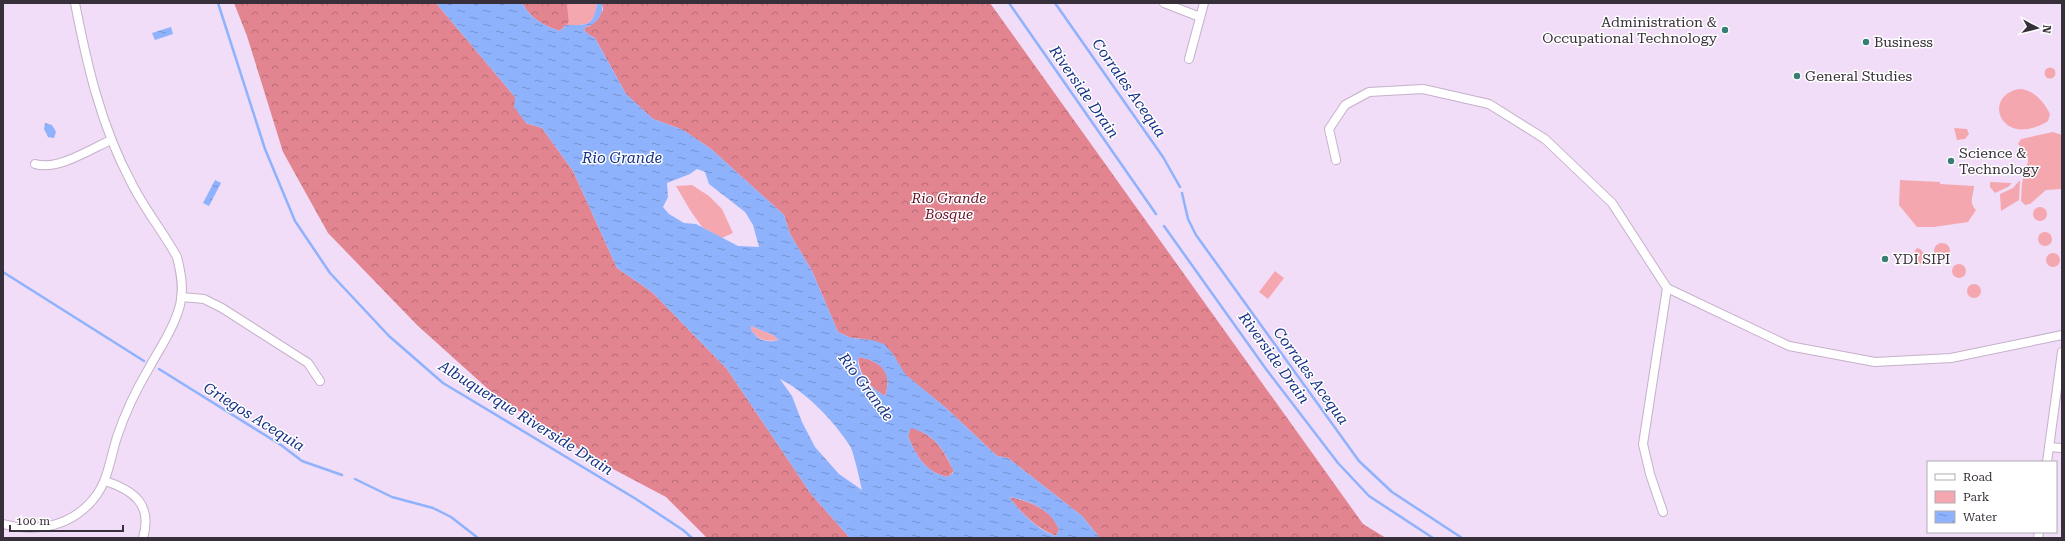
<svg xmlns="http://www.w3.org/2000/svg" width="2065" height="541" font-family="'Roboto Serif',serif">
  <style>
    .green { fill: #f5a7b0 }
    .forest { fill: url(#forest-crowns) }
    .water { fill: url(#water-ripples); fill-rule: evenodd }
    .lines { fill: none; stroke-linecap: round; stroke-linejoin: round }
    .stream { stroke: #8fb2fd; stroke-width: 2.5 }
    .street-casing { stroke: #c5b1ca; stroke-width: 10 }
    .street { stroke: #fff; stroke-width: 8 }
    .poi-dot { fill: #387e75; stroke: #fff; stroke-width: 1.5 }
    .labels { text-anchor: middle; dominant-baseline: central; stroke-width: 3; stroke-linejoin: round; paint-order: stroke }
    .poi-label { font-size: 14px; fill: #372f39; stroke: #fff; text-anchor: start }
    .park-label { font-size: 14px; font-style: italic; fill: #641026; stroke: #fff }
    .water-label { font-size: 15px; font-style: italic; fill: #143185; stroke: #fff }
  </style>
  <defs>
    <pattern id="forest-crowns" width="20" height="18" patternUnits="userSpaceOnUse"><rect width="20" height="18" fill="#e28591"/><path d="M2 6a3 3 0 1 1 6 0M12 15a3 3 0 1 1 6 0" fill="none" stroke="#b86d77"/></pattern>
    <pattern id="water-ripples" width="26" height="14" patternUnits="userSpaceOnUse"><rect width="26" height="14" fill="#8fb2fd"/><path d="M2 4q2-2 4 0t4 0M15 11q2-2 4 0t4 0" fill="none" stroke="#7691ce"/></pattern>
  </defs>
  <rect width="100%" height="100%" fill="#f1ddf8"/>
  <!-- green -->
  <g class="green">
    <path d="M567,3H597C593,27 588,25 566,25L569,22Z"/>
    <circle cx="2050" cy="73" r="5.5"/>
    <path d="M2019,89C2033,89 2044,102 2050,114L2048,121C2001,150 1981,96 2019,89Z"/>
    <path d="M1954,128L1967,129L1969,134L1965,139L1957,140Z"/>
    <path d="M2053,132L2062,135V189L2046,190L2030,204L2025,205L2021,201C2022,194 2021,186 2023,179C2026,161 2035,161 2018,144L2021,139Z"/>
    <path d="M1900,180L1940,182V184L1974,186C1974,195 1968,202 1976,210L1968,222L1934,227H1917L1899,205Z"/>
    <path d="M2020,180L2019,200L2001,211L2000,194L2013,188Z"/>
    <path d="M1990,182L2012,183L2008,187L1995,193L1990,187Z"/>
    <path d="M692,185L709,196L722,209L733,233L722,238L702,227L690,210L676,186Z"/>
    <circle cx="2040" cy="214" r="7"/>
    <circle cx="2045" cy="239" r="7"/>
    <circle cx="1942" cy="251" r="8"/>
    <path d="M1917,248L1920,249L1929,259L1926,263L1919,264L1914,261L1913,254Z"/>
    <circle cx="2053" cy="260" r="7"/>
    <circle cx="1959" cy="271" r="7"/>
    <path d="M1275,271L1284,278L1268,299L1259,292Z"/>
    <circle cx="1974" cy="291" r="7"/>
    <path d="M751,326L773,335L779,340C766,342 759,341 751,330Z"/>
  </g>
  <!-- forest -->
  <g class="forest">
    <path d="M234,3H436L515,97L526,123L542,128L573,171L617,268L652,292L727,369L811,494L850,538H707L666,497L596,460L497,397L418,326L328,233L283,152L247,36Z"/>
    <path d="M522,3H567L569,22L560,31C544,26 530,18 522,3Z"/>
    <path d="M602,3H990L1363,524L1386,538H1100L1082,516L1008,458L997,456L946,408L904,374L893,354L864,339L851,338L838,332L812,271L790,234L784,215L711,149L683,130L653,119L626,94L595,38L589,35L584,30L585,27L590,26L603,10Z"/>
    <path d="M858,357C882,361 893,372 885,396C869,386 860,377 858,357Z"/>
    <path d="M911,427C937,437 942,448 954,471L948,477C926,473 916,456 908,436Z"/>
    <path d="M1009,497C1029,501 1052,509 1059,530L1056,536C1036,528 1022,514 1009,497Z"/>
  </g>
  <!-- water -->
  <g class="water">
    <path d="M436,3H522C530,18 544,26 560,31L566,25C588,25 593,27 597,3H602C604,14 597,25 585,27L584,30L589,35L595,38L626,94L653,119L683,130L711,149L784,215L790,234L812,271L838,332L851,338L872,340L884,344L893,354L905,374L946,408L997,456L1008,458L1082,516L1100,538H850L811,494L727,369L652,292L617,268L573,171L542,128L526,123L514,107L515,97ZM697,169L705,172L709,184L745,212L753,225L759,247L738,246L696,224L684,223L669,214L663,207L668,197L667,183L690,174ZM751,326L773,335L779,340C766,343 759,341 751,330ZM858,357C881,361 893,372 885,396C870,387 857,376 858,357ZM780,379C806,392 834,421 850,446C854,453 860,481 862,490L839,474L815,447L802,422L792,396ZM911,428C934,434 945,450 954,472L948,477C926,473 916,456 908,436ZM1009,497C1029,500 1052,510 1059,530L1056,536C1037,530 1021,513 1009,497Z"/>
    <path d="M171,27L173,34L155,40L152,33Z"/>
    <path d="M45,123L52,125L56,132L54,138L48,137L44,129Z"/>
    <path d="M215,180L221,183L209,206L203,203Z"/>
  </g>
  <g class="lines">
    <!-- stream -->
    <g class="stream">
      <path d="M218,3L265,149L295,221L330,273L389,336L443,383L636,499L683,530L692,538"/>
      <path d="M1009,3L1156,214"/>
      <path d="M1055,3L1163,157L1180,187"/>
      <path d="M1182,193L1188,219L1196,235L1359,461L1392,492L1462,538"/>
      <path d="M1164,226L1266,369L1338,463L1369,496L1433,538"/>
      <path d="M3,272L144,361"/>
      <path d="M159,369L281,445L302,461L342,475"/>
      <path d="M355,479L392,497L433,508L451,517L478,538"/>
    </g>
    <!-- street casing -->
    <g class="street-casing">
      <g id="street">
        <path d="M1164,3L1200,17"/>
        <path d="M1189,59L1204,3"/>
        <path d="M1336,160L1329,129L1345,105L1369,92L1423,89L1489,104L1545,139L1612,203L1667,288L1789,346L1875,362L1951,358L2062,335"/>
        <path d="M35,164C57,171 91,149 111,140"/>
        <path d="M181,297L204,299L222,308L308,363L320,381"/>
        <path d="M2049,447L2062,448"/>
        <path d="M2047,462L2062,352"/>
        <path d="M105,481C133,490 153,504 143,538"/>
        <path d="M1663,512L1650,474L1643,444L1667,288"/>
        <path d="M3,524C33,532 65,528 88,505C108,486 109,462 117,437C125,413 136,390 149,368C160,348 174,328 180,305C184,289 181,273 177,257C163,231 144,209 131,182C101,126 87,65 75,3"/>
        <path d="M2038,538L2039,532"/>
      </g>
    </g>
    <!-- street -->
    <use href="#street" class="street"/>
  </g>
  <!-- markers -->
  <g class="poi-dot">
    <circle cx="1725" cy="30" r="4"/>
    <circle cx="1866" cy="42" r="4"/>
    <circle cx="1797" cy="76" r="4"/>
    <circle cx="1951" cy="161" r="4"/>
    <circle cx="1885" cy="259" r="4"/>
  </g>
  <g class="labels">
    <!-- poi labels -->
    <g class="poi-label">
      <text x="1717" y="22" text-anchor="end">Administration &amp;<tspan x="1717" dy="16">Occupational Technology</tspan></text>
      <text x="1874" y="42">Business</text>
      <text x="1805" y="76">General Studies</text>
      <text x="1959" y="153">Science &amp;<tspan x="1959" dy="16">Technology</tspan></text>
      <text x="1893" y="259">YDI SIPI</text>
    </g>
    <!-- park labels -->
    <g class="park-label">
      <text x="949" y="198">Rio Grande<tspan x="949" dy="16">Bosque</tspan></text>
    </g>
    <!-- water labels -->
    <g class="water-label">
      <text transform="translate(1129 88) rotate(55)">Corrales Acequa</text>
      <text transform="translate(1084 92) rotate(55)">Riverside Drain</text>
      <text x="622" y="158">Rio Grande</text>
      <text transform="translate(1274 358) rotate(54)">Riverside Drain</text>
      <text transform="translate(1311 376) rotate(54)">Corrales Acequa</text>
      <text transform="translate(866 387) rotate(53)">Rio Grande</text>
      <text transform="translate(254 417) rotate(32)">Griegos Acequia</text>
      <text transform="translate(526 418) rotate(32)">Albuquerque Riverside Drain</text>
    </g>
  </g>
  <!-- border -->
  <rect width="2065" height="541" fill="none" stroke="#372f39" stroke-width="8"/>
  <!-- legend -->
  <rect x="1927" y="461" width="130" height="72" fill="#ffffff" stroke="#afacb0"/>
  <rect x="1935" y="474" width="20" height="6" fill="#ffffff" stroke="#afacb0"/>
  <text x="1963" y="481" font-size="12" fill="#372f39">Road</text>
  <rect x="1935" y="491" width="20" height="12" fill="#f5a7b0" stroke="#afacb0"/>
  <text x="1963" y="501" font-size="12" fill="#372f39">Park</text>
  <rect x="1935" y="511" width="20" height="12" fill="url(#water-ripples)" stroke="#afacb0"/>
  <text x="1963" y="521" font-size="12" fill="#372f39">Water</text>
  <!-- north arrow -->
  <g transform="translate(2037 28) rotate(97)" stroke="#ffffff" stroke-width="3" paint-order="stroke">
  <path d="M0-3L7 15L0 10L-7 15Z" fill="#372f39"/>
  <text y="-6" font-size="11" font-weight="bold" text-anchor="middle" fill="#372f39">N</text>
  </g>
  <!-- scale -->
  <path d="M10 525v6h113v-6" fill="none" stroke="#372f39" stroke-width="2"/>
  <text x="16" y="525" font-size="12" fill="#372f39" stroke="#ffffff" stroke-width="3" paint-order="stroke">100 m</text>
</svg>
